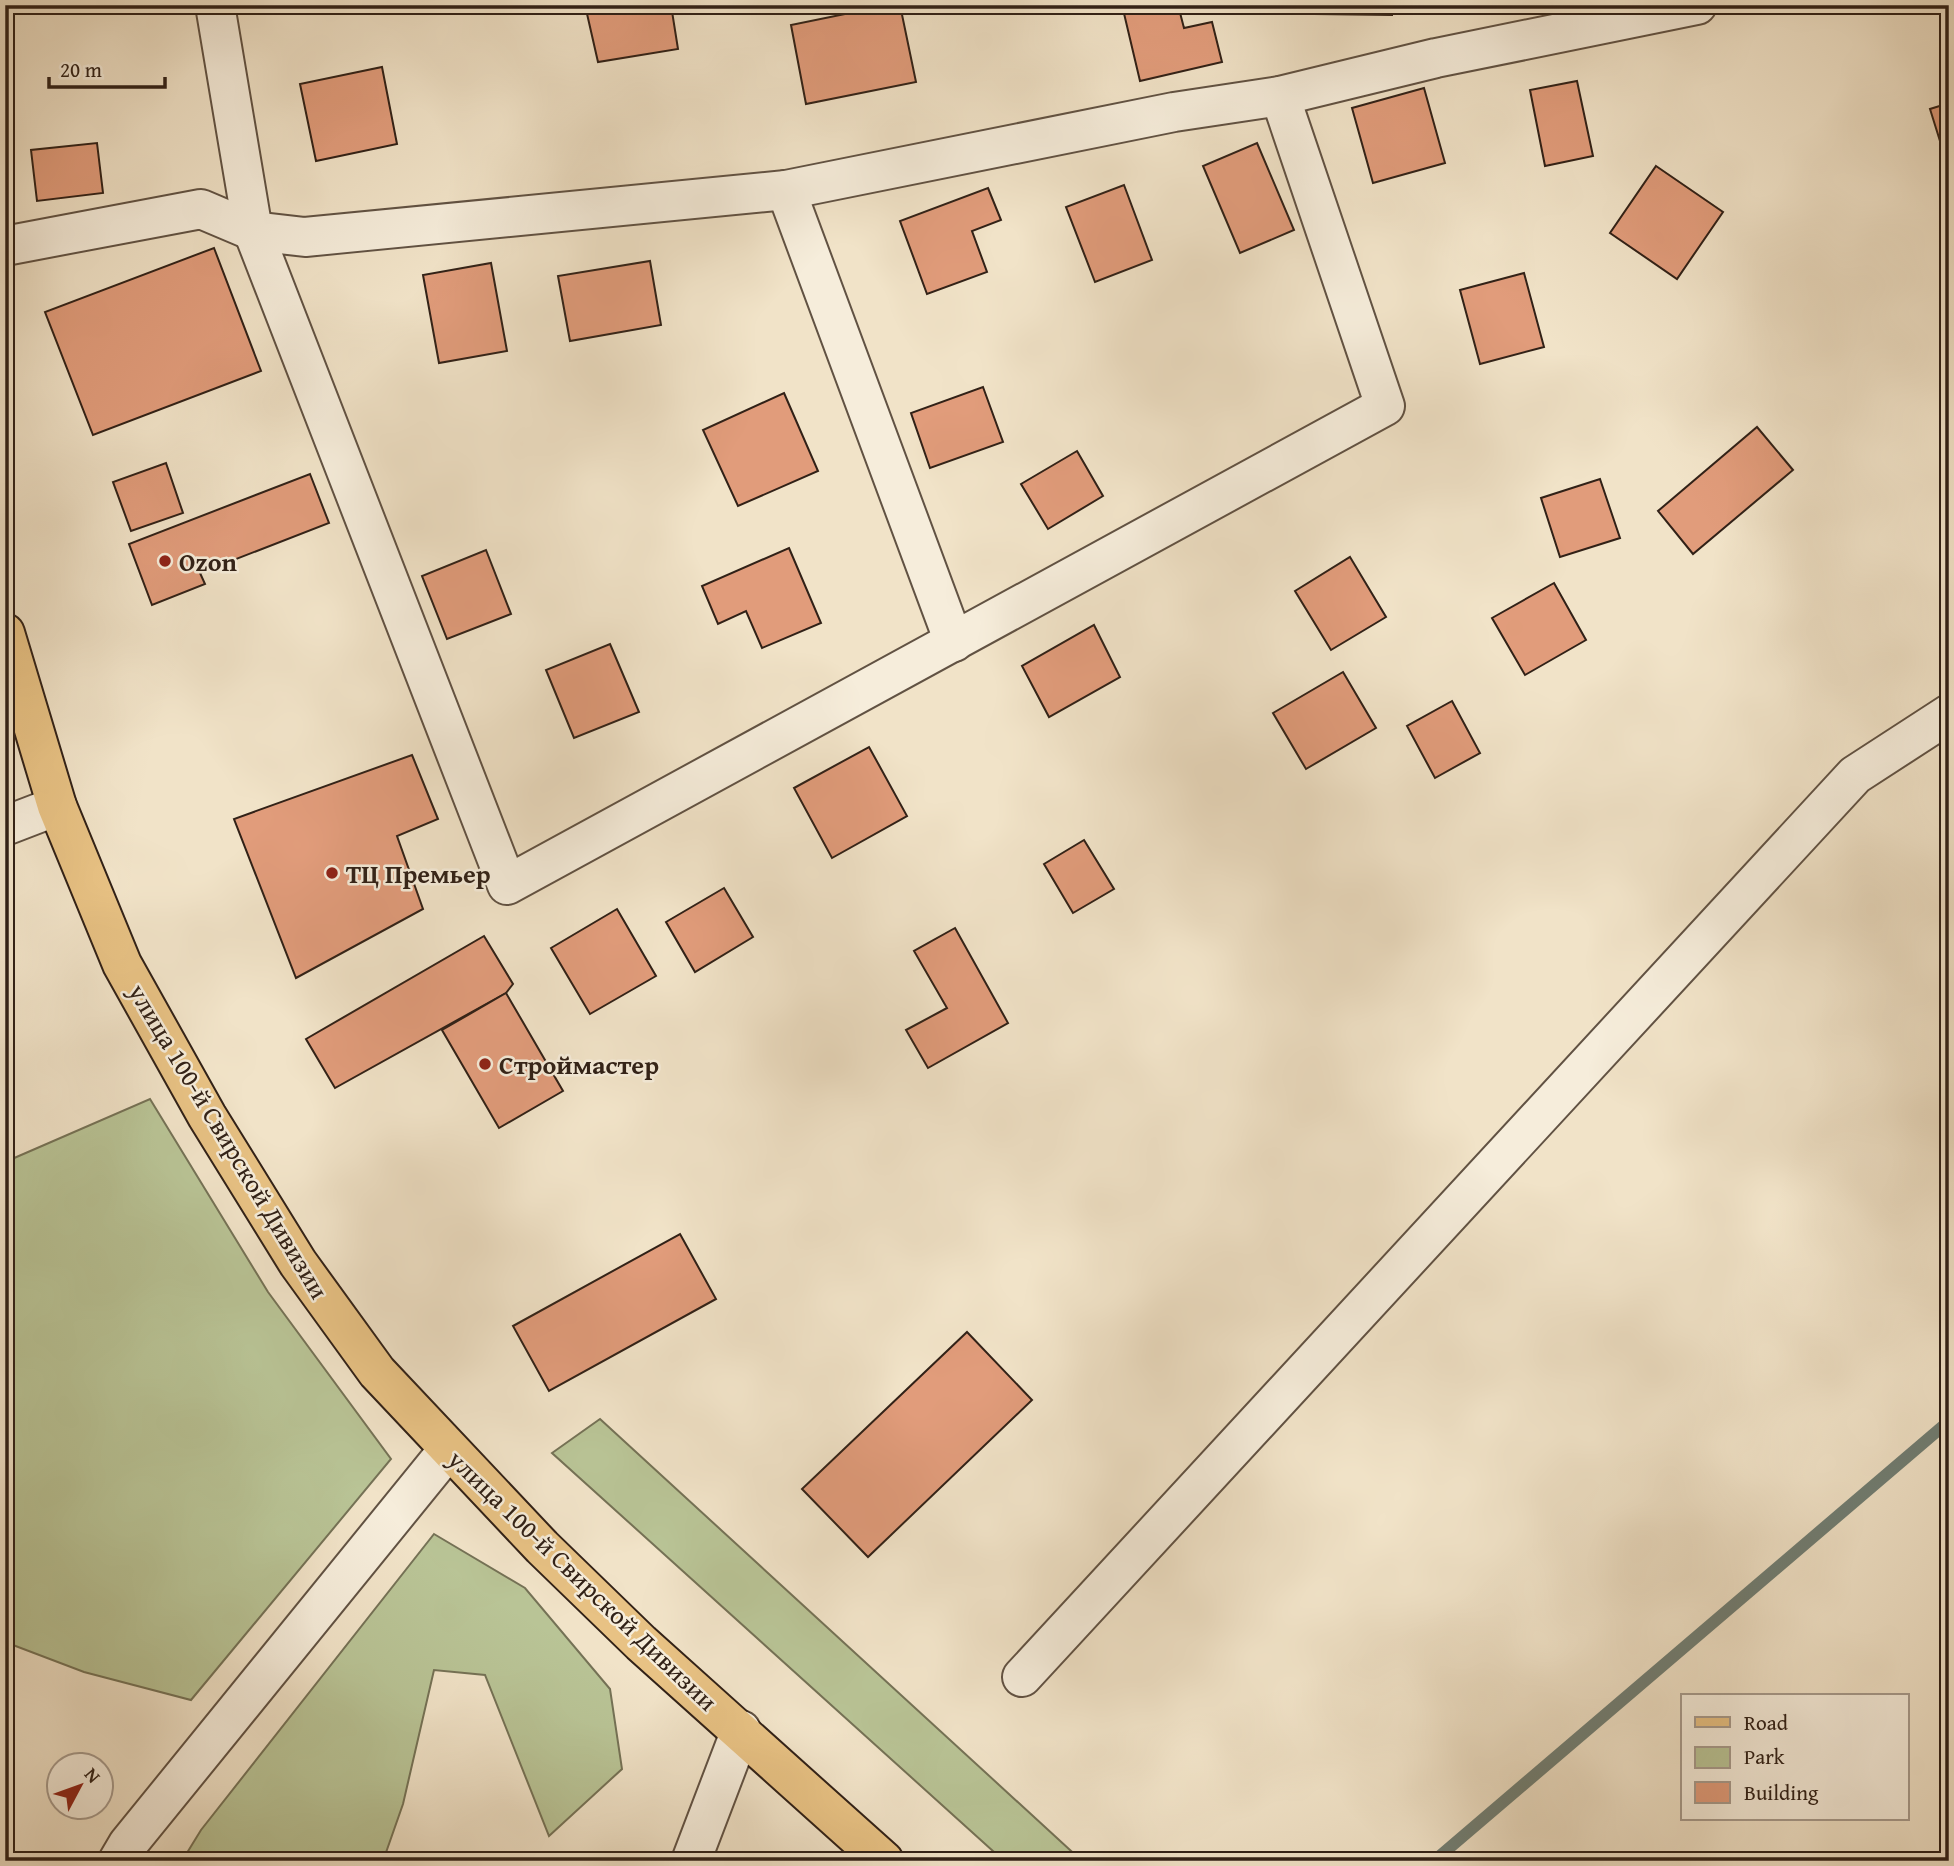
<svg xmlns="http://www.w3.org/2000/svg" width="1954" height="1866" font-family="'Gentium Book Plus',serif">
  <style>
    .green { fill: #b9c496; stroke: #757256; stroke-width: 2 }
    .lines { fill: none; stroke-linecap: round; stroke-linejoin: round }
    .stream { stroke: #717f75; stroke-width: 12 }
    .building { fill: #e19c7b; stroke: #312117; stroke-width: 2 }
    .minor-casing { stroke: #615243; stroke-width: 42 }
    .major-casing { stroke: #312117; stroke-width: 42 }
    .minor { stroke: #f6eddb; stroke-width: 38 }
    .major { stroke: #e8c284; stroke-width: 38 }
    .poi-dot { fill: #8f2418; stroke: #f6eddb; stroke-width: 2.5 }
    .labels { text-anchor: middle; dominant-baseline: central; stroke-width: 5; stroke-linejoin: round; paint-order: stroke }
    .poi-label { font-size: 26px; font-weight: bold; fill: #312117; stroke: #f6eddb; text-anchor: start }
    .street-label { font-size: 26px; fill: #312117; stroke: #f6eddb }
  </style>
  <rect width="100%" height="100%" fill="#f1e3c8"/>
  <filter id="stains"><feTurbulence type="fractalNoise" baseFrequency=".00286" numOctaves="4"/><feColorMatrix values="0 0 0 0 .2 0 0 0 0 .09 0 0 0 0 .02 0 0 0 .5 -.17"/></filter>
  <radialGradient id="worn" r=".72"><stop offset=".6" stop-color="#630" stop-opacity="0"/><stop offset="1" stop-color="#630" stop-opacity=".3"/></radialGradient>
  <!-- green -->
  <g class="green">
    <path d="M150,1099L268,1292L391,1459L191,1700L84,1672L5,1642V1162Z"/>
    <path d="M600,1419L1082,1861H1004L552,1453Z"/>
    <path d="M434,1534L525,1588L610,1689L622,1769L549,1836L485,1675L434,1670L403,1804L383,1861H182L201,1830Z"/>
  </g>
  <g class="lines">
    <!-- stream -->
    <path class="stream" d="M1434,1861L1949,1421"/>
  </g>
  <!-- building -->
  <g class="building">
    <path d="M585,5H671L678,49L598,62Z"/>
    <path d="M889,5H900L916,82L806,104L791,25Z"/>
    <path d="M1122,5H1178L1184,28L1212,22L1222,62L1140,81Z"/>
    <path d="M1315,5H1392V15L1315,14Z"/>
    <path d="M382,67L397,144L316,161L300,84Z"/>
    <path d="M1577,81L1593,156L1545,166L1530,90Z"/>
    <path d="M1424,88L1445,163L1373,183L1352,108Z"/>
    <path d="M1949,103V170L1930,109Z"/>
    <path d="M97,143L103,193L37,201L31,150Z"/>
    <path d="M1257,143L1294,230L1240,253L1203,166Z"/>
    <path d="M1656,166L1723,212L1677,279L1610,233Z"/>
    <path d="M1124,185L1152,260L1095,282L1066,207Z"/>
    <path d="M988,188L1001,220L972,231L987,272L927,294L900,221Z"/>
    <path d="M214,248L261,371L93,435L45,312Z"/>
    <path d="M650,261L661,325L570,341L558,276Z"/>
    <path d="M491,263L507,351L439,363L423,275Z"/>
    <path d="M1524,273L1544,347L1480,364L1460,290Z"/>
    <path d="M983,387L1003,442L930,468L911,413Z"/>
    <path d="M784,393L818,471L738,506L703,430Z"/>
    <path d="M1757,427L1793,470L1693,554L1658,511Z"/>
    <path d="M1077,451L1103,496L1048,529L1021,484Z"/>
    <path d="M166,463L183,513L131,531L113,482Z"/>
    <path d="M310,474L329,523L200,573L205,584L152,605L129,544Z"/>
    <path d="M1600,479L1620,538L1560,557L1541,498Z"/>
    <path d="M789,548L821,623L762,648L746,611L718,624L702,586Z"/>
    <path d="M486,550L511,614L447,639L422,576Z"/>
    <path d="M1350,557L1386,617L1331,650L1295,591Z"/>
    <path d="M1554,583L1586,640L1525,675L1492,618Z"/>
    <path d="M1094,625L1120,677L1049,717L1022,666Z"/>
    <path d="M610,644L639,712L574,738L546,670Z"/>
    <path d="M1343,672L1376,728L1306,769L1273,713Z"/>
    <path d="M1452,701L1480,753L1435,778L1407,726Z"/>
    <path d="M869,747L907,816L832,858L794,788Z"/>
    <path d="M412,755L438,819L397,836L423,909L296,978L234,819Z"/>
    <path d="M1084,840L1114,889L1073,913L1044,864Z"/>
    <path d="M724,888L753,937L695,972L666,922Z"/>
    <path d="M617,909L656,976L590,1014L551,948Z"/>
    <path d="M955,928L1008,1023L928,1068L906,1030L947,1008L914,951Z"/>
    <path d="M484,936L513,984L506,993L335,1088L306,1039Z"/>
    <path d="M506,993L563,1091L499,1128L442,1030Z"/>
    <path d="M680,1234L716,1299L549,1391L513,1326Z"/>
    <path d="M967,1332L1032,1400L868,1557L802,1489Z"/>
  </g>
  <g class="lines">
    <!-- minor casing -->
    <g class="minor-casing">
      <g id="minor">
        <path d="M215,5L253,231L507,885L1385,406L1280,96"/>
        <path d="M786,190L954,642"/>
        <path d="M5,246L201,209L253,231L305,237L786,190L1174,112L1280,96L1436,58L1697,5"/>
        <path d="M5,826L57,806"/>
        <path d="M1022,1677L1855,775L1949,714"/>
        <path d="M118,1861L128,1844L448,1450"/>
        <path d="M691,1861L741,1730"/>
      </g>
    </g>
    <!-- major casing -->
    <g class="major-casing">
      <path id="major" d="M5,633L57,806L122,964L207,1116L298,1263L377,1372L542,1547L641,1643L884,1861"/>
    </g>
    <!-- minor -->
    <use href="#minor" class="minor"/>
    <!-- major -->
    <use href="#major" class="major"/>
  </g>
  <!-- markers -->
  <g class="poi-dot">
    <circle cx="165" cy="561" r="7"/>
    <circle cx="332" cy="873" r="7"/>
    <circle cx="485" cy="1064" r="7"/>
  </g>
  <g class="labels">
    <!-- poi labels -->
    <g class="poi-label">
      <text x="179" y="561">Ozon</text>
      <text x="346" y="873">ТЦ Премьер</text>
      <text x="499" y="1064">Строймастер</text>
    </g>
    <!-- street labels -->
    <g class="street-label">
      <text transform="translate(229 1141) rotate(59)">улица 100-й Свирской Дивизии</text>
      <text transform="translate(583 1580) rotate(44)">улица 100-й Свирской Дивизии</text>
    </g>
  </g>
  <!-- margin -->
  <rect width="1954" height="1866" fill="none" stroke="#f1e3c8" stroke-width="28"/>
  <rect x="7" y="7" width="1940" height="1852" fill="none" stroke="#312117" stroke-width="3.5"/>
  <rect x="14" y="14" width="1926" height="1838" fill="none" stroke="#312117" stroke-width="2"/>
  <!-- legend -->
  <rect x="1681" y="1694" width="228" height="126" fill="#f6eddb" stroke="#a79b8d" stroke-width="2"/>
  <rect x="1695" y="1717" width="35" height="10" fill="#e8c284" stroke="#a79b8d" stroke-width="2"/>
  <text x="1744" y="1730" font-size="21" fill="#312117">Road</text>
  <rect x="1695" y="1747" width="35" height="21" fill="#b9c496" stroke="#a79b8d" stroke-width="2"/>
  <text x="1744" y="1764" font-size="21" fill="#312117">Park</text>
  <rect x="1695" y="1782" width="35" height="21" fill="#e19c7b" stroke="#a79b8d" stroke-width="2"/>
  <text x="1744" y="1800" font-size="21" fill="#312117">Building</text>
  <!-- north arrow -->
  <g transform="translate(80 1786) rotate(49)"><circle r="33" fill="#f6eddb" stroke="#a79b8d" stroke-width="2"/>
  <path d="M0-5L12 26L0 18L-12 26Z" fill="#8f2418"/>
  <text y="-10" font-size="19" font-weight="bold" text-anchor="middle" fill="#312117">N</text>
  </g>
  <!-- scale -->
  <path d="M49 77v10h116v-10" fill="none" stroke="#312117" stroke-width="3.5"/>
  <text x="60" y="77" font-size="21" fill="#312117" stroke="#f6eddb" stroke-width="5" paint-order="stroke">20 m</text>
  <rect width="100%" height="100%" filter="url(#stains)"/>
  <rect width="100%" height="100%" fill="url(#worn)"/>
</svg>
